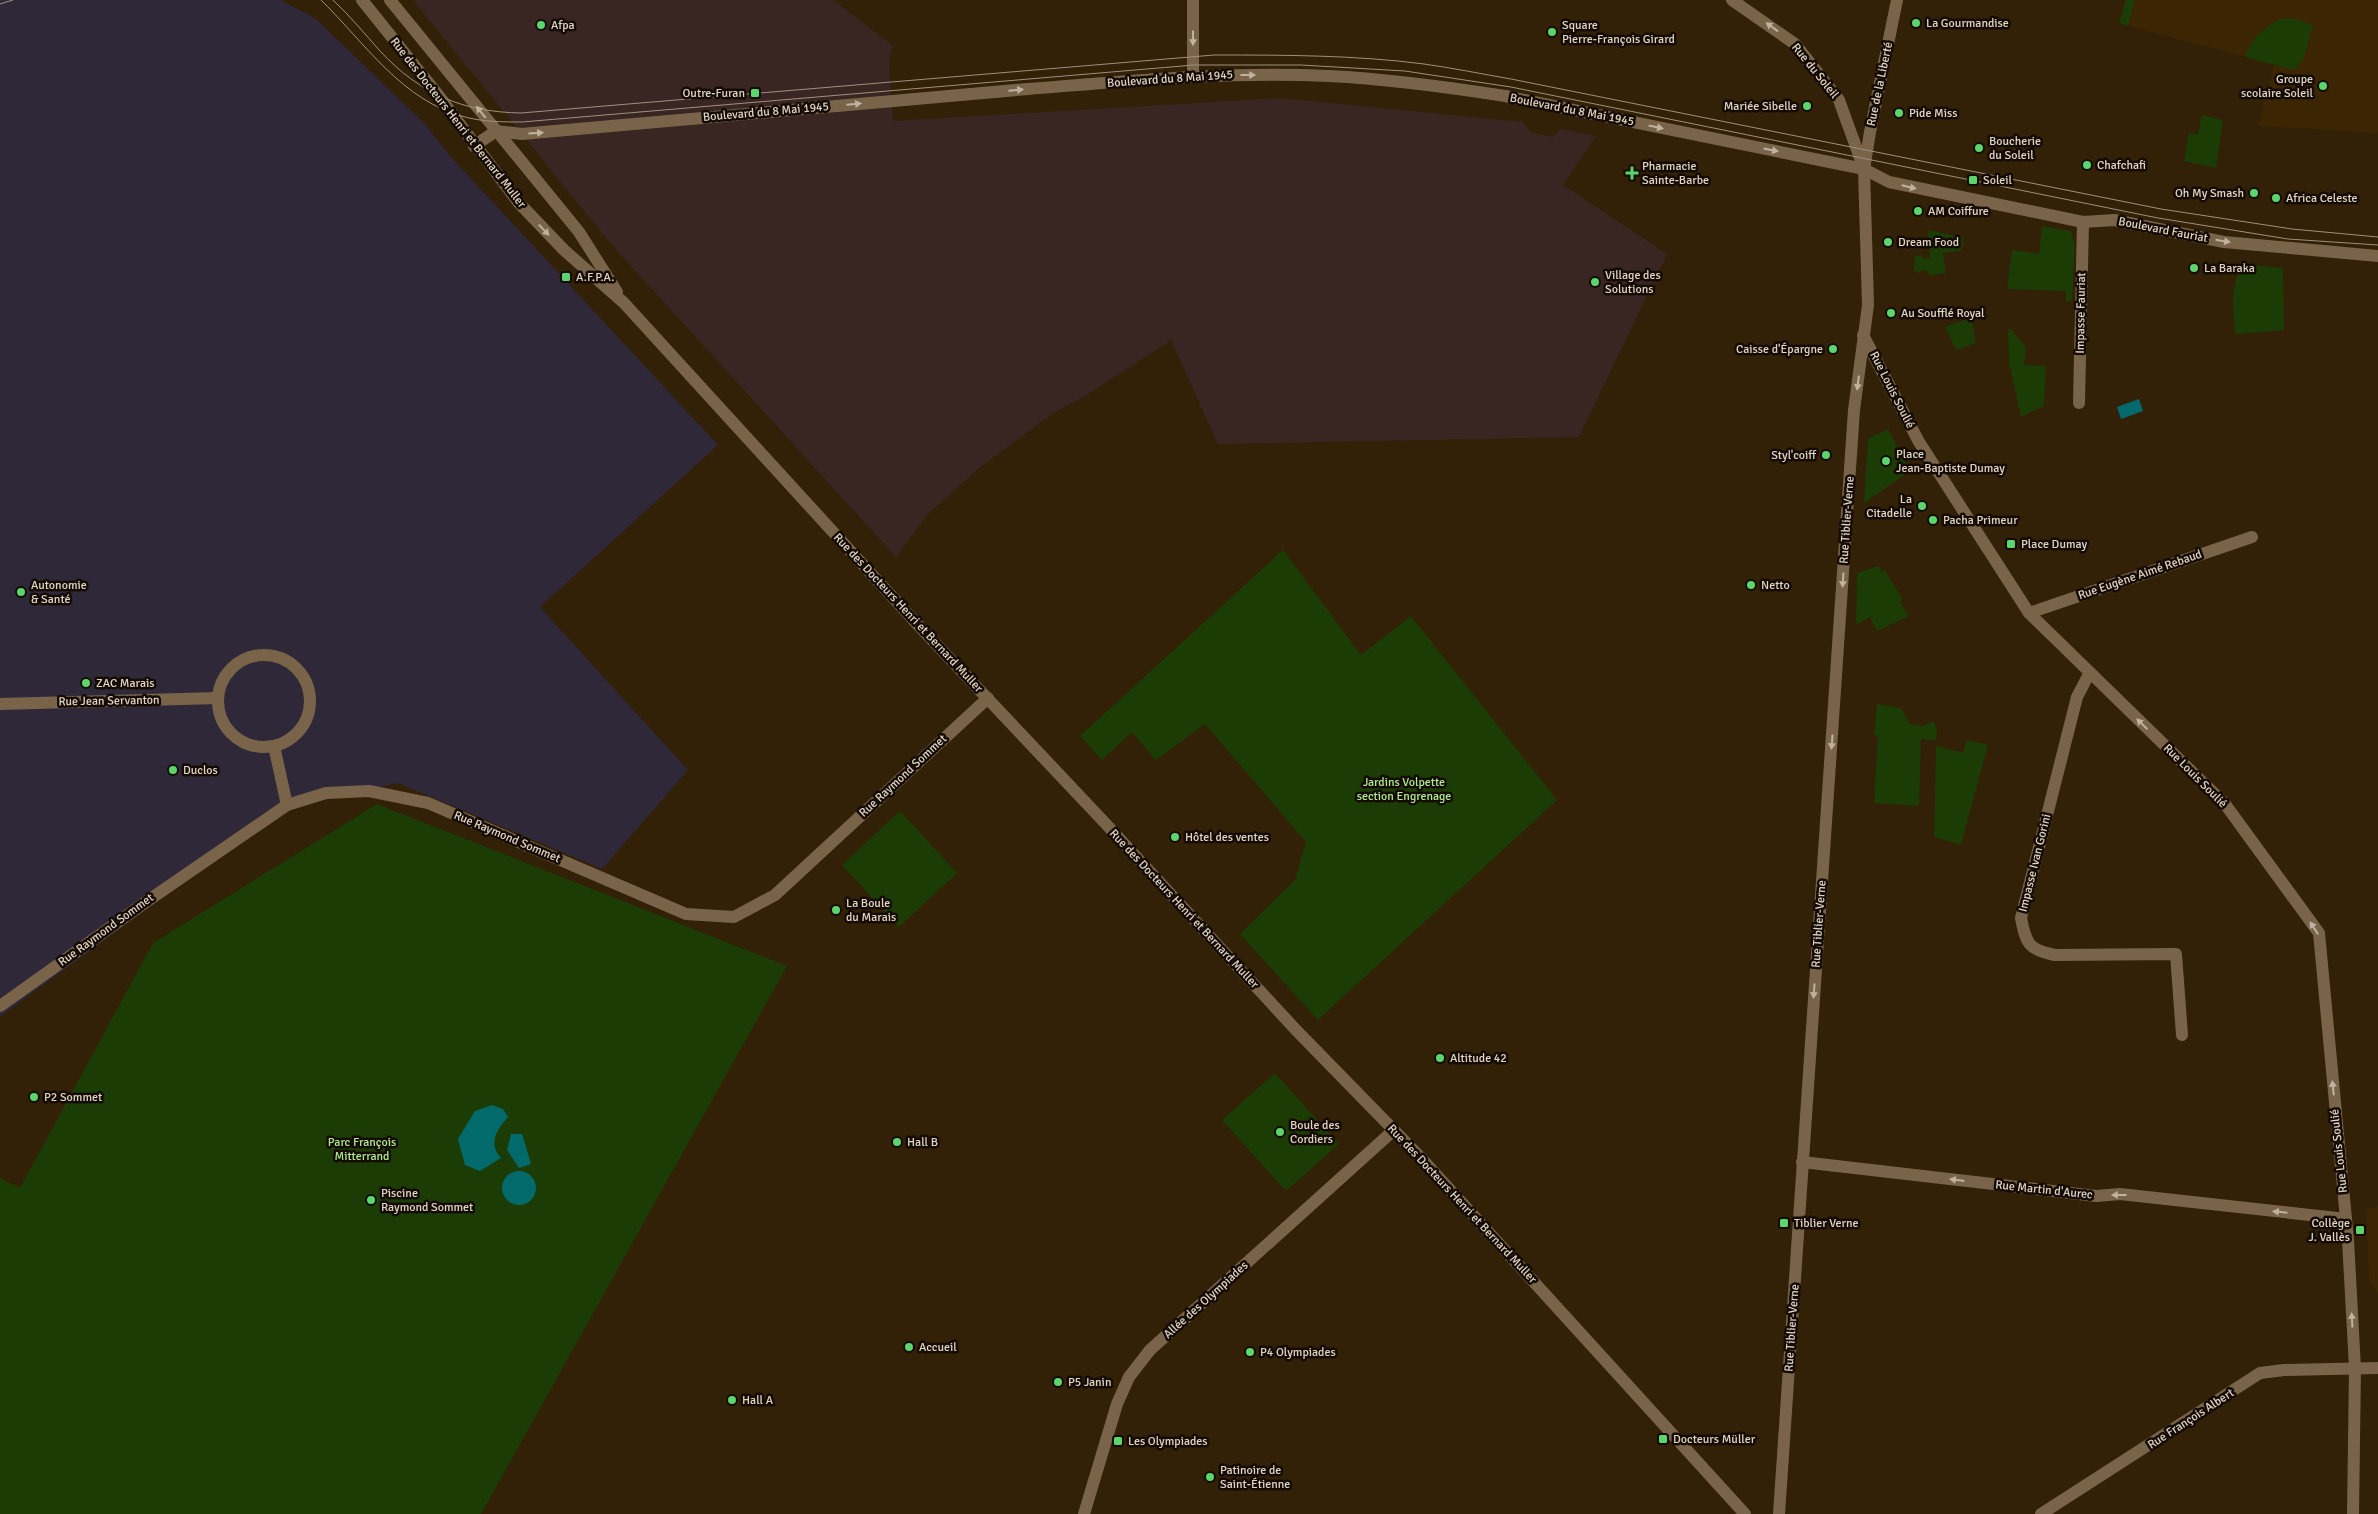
<svg xmlns="http://www.w3.org/2000/svg" width="2378" height="1514" font-family="Signika,sans-serif">
  <style>
    .commercial { fill: #392623 }
    .industrial { fill: #2f2838 }
    .built { fill: #3b2503 }
    .green { fill: #1b3d05 }
    .water { fill: #036a6c }
    .lines { fill: none; stroke-linecap: round; stroke-linejoin: round }
    .minor { stroke: #79644a; stroke-width: 12 }
    .secondary { stroke: #79644a; stroke-width: 12 }
    .tram { stroke: #9f907e; stroke-width: 1 }
    .oneway { fill: #c1b2a0 }
    .poi-dot { fill: #5cd56d; stroke: #140c04; stroke-width: 2 }
    .labels { text-anchor: middle; dominant-baseline: central; stroke-width: 5; stroke-linejoin: round; paint-order: stroke }
    .poi-label { font-size: 12px; fill: #e0d4c5; stroke: #140c04; text-anchor: start }
    .street-label { font-size: 12px; fill: #e0d4c5; stroke: #140c04 }
    .park-label { font-size: 12px; fill: #afeb93; stroke: #140c04 }
  </style>
  <rect width="100%" height="100%" fill="#322007"/>
  <!-- commercial -->
  <path class="commercial" d="M413,0H833L893,46L889,61L893,121L1279,98L1523,122L1530,132L1553,137L1561,129L1596,136L1563,185L1667,254L1579,437L1218,444L1171,340L1087,395L1053,413L979,468L927,515L896,557L611,244Z"/>
  <!-- industrial -->
  <path class="industrial" d="M0,0H280L315,18L425,124L450,156L718,445L540,607L688,770L602,869L398,783L279,811L0,1017Z"/>
  <!-- built -->
  <g class="built">
    <path d="M2135,0H2378V133L2258,126L2274,64L2128,26Z"/>
    <path d="M2378,1206V1294L2369,1280L2366,1210Z"/>
  </g>
  <!-- green -->
  <g class="green">
    <path d="M2126,0H2135L2128,26L2119,23Z"/>
    <path d="M2280,19H2296L2313,25L2304,57L2295,70L2245,57C2252,38 2262,29 2280,19Z"/>
    <path d="M2202,115L2223,120L2216,168L2184,161L2189,133L2198,135Z"/>
    <path d="M2042,226L2071,231L2075,244L2072,301H2066V291L2007,289L2012,250L2039,254Z"/>
    <path d="M1928,230L1964,238L1961,251L1943,253L1946,273L1930,275L1927,271L1922,270L1918,275V271H1914L1915,256L1922,255L1923,259L1930,258Z"/>
    <path d="M2242,264L2283,268L2284,330L2236,334C2232,306 2230,291 2242,264Z"/>
    <path d="M1971,318L1976,343L1956,350L1945,327Z"/>
    <path d="M2008,329H2011L2026,348L2024,365L2046,366L2044,406L2021,417L2009,363Z"/>
    <path d="M1888,429L1910,471L1864,503L1868,439Z"/>
    <path d="M1283,550L1361,655L1411,616L1557,800L1318,1020L1240,934L1295,880L1306,842L1205,724L1156,760L1132,732L1102,760L1080,736Z"/>
    <path d="M1879,566L1882,572L1885,570L1903,600L1900,602L1909,616L1877,631L1870,617L1856,625L1857,573Z"/>
    <path d="M1877,704L1901,708L1910,724L1924,726L1933,721L1937,729L1936,741L1921,739L1919,806L1874,803L1878,735H1874Z"/>
    <path d="M1967,740L1988,745L1961,845L1934,837L1936,746L1963,753Z"/>
    <path d="M377,804L787,966L481,1514H0V1178L20,1188L153,943Z"/>
    <path d="M900,811L957,873L899,927L842,865Z"/>
    <path d="M1275,1073L1339,1144L1286,1191L1222,1120Z"/>
  </g>
  <!-- water -->
  <g class="water">
    <path d="M2139,399L2143,411L2121,419L2117,407Z"/>
    <path d="M492,1105L503,1109L508,1117C496,1131 488,1143 501,1158L480,1171L465,1165L458,1139L475,1111Z"/>
    <path d="M511,1134H522L531,1164L519,1168L507,1150Z"/>
    <circle cx="519" cy="1188" r="17"/>
  </g>
  <g class="lines">
    <!-- minor -->
    <g class="minor">
      <path d="M1193,0V76"/>
      <path d="M1732,0L1795,44L1839,100L1864,169L1889,182L2083,222L2114,220L2224,242L2378,256"/>
      <path d="M1863,335L1919,442L2029,613L2225,804L2319,933L2348,1240L2355,1368L2353,1514"/>
      <path d="M2079,403L2083,222"/>
      <path d="M2029,613L2252,537"/>
      <circle cx="264" cy="701" r="46"/>
      <path d="M2089,674L2077,697L2021,918C2026,944 2029,950 2055,955L2176,954L2182,1035"/>
      <path d="M0,704L218,698"/>
      <path d="M274,746L287,805"/>
      <path d="M0,1006L143,904L287,805L326,793L369,791L428,803L686,914L734,917L775,895L988,698"/>
      <path d="M1802,1162L2096,1196L2120,1194L2346,1219"/>
      <path d="M1084,1514L1117,1404L1129,1377L1150,1350L1394,1130"/>
    </g>
    <!-- secondary -->
    <g class="secondary">
      <path d="M362,0L439,96L518,202L564,250L624,303L918,625L1106,824L1296,1030L1422,1159L1745,1514"/>
      <path d="M390,0L579,232L617,292"/>
      <path d="M474,146L496,131L522,134L555,131C713,118 870,102 1028,89C1128,81 1228,71 1329,76C1388,79 1447,87 1505,96L1864,169"/>
      <path d="M1779,1514L1854,410L1868,305L1864,169L1870,132L1897,0"/>
      <path d="M2041,1514L2260,1373L2284,1370L2378,1368"/>
    </g>
    <!-- tram -->
    <g class="tram">
      <path d="M321,0C365,43 402,101 465,117C484,122 503,122 522,122L1194,65H1301L1405,71L1511,87L2158,218L2288,239L2378,245"/>
      <path d="M333,0C350,16 365,34 380,51C420,94 463,112 521,113L1214,55C1284,55 1355,55 1424,64C1453,68 1482,74 1511,79L2161,209L2292,229L2378,237"/>
      <path d="M0,4L13,0"/>
    </g>
  </g>
  <!-- one-way arrows -->
  <defs><path id="oneway-solid" d="M-6-.8H1V-3.2L6.5 0L1 3.2V.8H-6Z" transform="scale(1.25)"/></defs>
  <g class="oneway">
    <use href="#oneway-solid" transform="translate(1772 27) rotate(-144)"/>
    <use href="#oneway-solid" transform="translate(1193 38) rotate(90)"/>
    <use href="#oneway-solid" transform="translate(1248 75)"/>
    <use href="#oneway-solid" transform="translate(1016 90) rotate(-5)"/>
    <use href="#oneway-solid" transform="translate(854 104) rotate(-5)"/>
    <use href="#oneway-solid" transform="translate(481 112) rotate(-129)"/>
    <use href="#oneway-solid" transform="translate(1656 127) rotate(12)"/>
    <use href="#oneway-solid" transform="translate(536 133) rotate(-4)"/>
    <use href="#oneway-solid" transform="translate(1771 150) rotate(11)"/>
    <use href="#oneway-solid" transform="translate(1909 187) rotate(13)"/>
    <use href="#oneway-solid" transform="translate(544 230) rotate(46)"/>
    <use href="#oneway-solid" transform="translate(2223 241) rotate(9)"/>
    <use href="#oneway-solid" transform="translate(1858 383) rotate(97)"/>
    <use href="#oneway-solid" transform="translate(1843 580) rotate(94)"/>
    <use href="#oneway-solid" transform="translate(2142 724) rotate(-136)"/>
    <use href="#oneway-solid" transform="translate(1832 742) rotate(94)"/>
    <use href="#oneway-solid" transform="translate(2314 928) rotate(-123)"/>
    <use href="#oneway-solid" transform="translate(1814 991) rotate(94)"/>
    <use href="#oneway-solid" transform="translate(2333 1088) rotate(-96)"/>
    <use href="#oneway-solid" transform="translate(1957 1180) rotate(-173)"/>
    <use href="#oneway-solid" transform="translate(2119 1195) rotate(180)"/>
    <use href="#oneway-solid" transform="translate(2280 1212) rotate(-174)"/>
    <use href="#oneway-solid" transform="translate(2352 1320) rotate(-93)"/>
  </g>
  <!-- markers -->
  <g class="poi-dot">
    <circle cx="1916" cy="23" r="5"/>
    <circle cx="541" cy="25" r="5"/>
    <circle cx="1552" cy="32" r="5"/>
    <circle cx="2323" cy="86" r="5"/>
    <rect x="750" y="88" width="10" height="10" rx="2.5"/>
    <circle cx="1807" cy="106" r="5"/>
    <circle cx="1899" cy="113" r="5"/>
    <circle cx="1979" cy="148" r="5"/>
    <circle cx="2087" cy="165" r="5"/>
    <path d="M1629.5 165.5h5v5h5v5h-5v5h-5v-5h-5v-5h5z"/>
    <rect x="1968" y="175" width="10" height="10" rx="2.5"/>
    <circle cx="2254" cy="193" r="5"/>
    <circle cx="2276" cy="198" r="5"/>
    <circle cx="1918" cy="211" r="5"/>
    <circle cx="1888" cy="242" r="5"/>
    <circle cx="2194" cy="268" r="5"/>
    <rect x="561" y="272" width="10" height="10" rx="2.5"/>
    <circle cx="1595" cy="282" r="5"/>
    <circle cx="1891" cy="313" r="5"/>
    <circle cx="1833" cy="349" r="5"/>
    <circle cx="1826" cy="455" r="5"/>
    <circle cx="1886" cy="461" r="5"/>
    <circle cx="1922" cy="506" r="5"/>
    <circle cx="1933" cy="520" r="5"/>
    <rect x="2006" y="539" width="10" height="10" rx="2.5"/>
    <circle cx="1751" cy="585" r="5"/>
    <circle cx="21" cy="592" r="5"/>
    <circle cx="86" cy="683" r="5"/>
    <circle cx="173" cy="770" r="5"/>
    <circle cx="1175" cy="837" r="5"/>
    <circle cx="836" cy="910" r="5"/>
    <circle cx="1440" cy="1058" r="5"/>
    <circle cx="34" cy="1097" r="5"/>
    <circle cx="1280" cy="1132" r="5"/>
    <circle cx="897" cy="1142" r="5"/>
    <circle cx="371" cy="1200" r="5"/>
    <rect x="1779" y="1218" width="10" height="10" rx="2.5"/>
    <rect x="2355" y="1225" width="10" height="10" rx="2.5"/>
    <circle cx="909" cy="1347" r="5"/>
    <circle cx="1250" cy="1352" r="5"/>
    <circle cx="1058" cy="1382" r="5"/>
    <circle cx="732" cy="1400" r="5"/>
    <rect x="1658" y="1434" width="10" height="10" rx="2.5"/>
    <rect x="1113" y="1436" width="10" height="10" rx="2.5"/>
    <circle cx="1210" cy="1477" r="5"/>
  </g>
  <g class="labels">
    <!-- poi labels -->
    <g class="poi-label">
      <text x="1926" y="23">La Gourmandise</text>
      <text x="551" y="25">Afpa</text>
      <text x="1562" y="25">Square<tspan x="1562" dy="14">Pierre-François Girard</tspan></text>
      <text x="2313" y="79" text-anchor="end">Groupe<tspan x="2313" dy="14">scolaire Soleil</tspan></text>
      <text x="745" y="93" text-anchor="end">Outre-Furan</text>
      <text x="1797" y="106" text-anchor="end">Mariée Sibelle</text>
      <text x="1909" y="113">Pide Miss</text>
      <text x="1989" y="141">Boucherie<tspan x="1989" dy="14">du Soleil</tspan></text>
      <text x="2097" y="165">Chafchafi</text>
      <text x="1642" y="166">Pharmacie<tspan x="1642" dy="14">Sainte-Barbe</tspan></text>
      <text x="1983" y="180">Soleil</text>
      <text x="2244" y="193" text-anchor="end">Oh My Smash</text>
      <text x="2286" y="198">Africa Celeste</text>
      <text x="1928" y="211">AM Coiffure</text>
      <text x="1898" y="242">Dream Food</text>
      <text x="2204" y="268">La Baraka</text>
      <text x="1605" y="275">Village des<tspan x="1605" dy="14">Solutions</tspan></text>
      <text x="576" y="277">A.F.P.A.</text>
      <text x="1901" y="313">Au Soufflé Royal</text>
      <text x="1823" y="349" text-anchor="end">Caisse d'Épargne</text>
      <text x="1896" y="454">Place<tspan x="1896" dy="14">Jean-Baptiste Dumay</tspan></text>
      <text x="1816" y="455" text-anchor="end">Styl'coiff</text>
      <text x="1912" y="499" text-anchor="end">La<tspan x="1912" dy="14">Citadelle</tspan></text>
      <text x="1943" y="520">Pacha Primeur</text>
      <text x="2021" y="544">Place Dumay</text>
      <text x="31" y="585">Autonomie<tspan x="31" dy="14">&amp; Santé</tspan></text>
      <text x="1761" y="585">Netto</text>
      <text x="96" y="683">ZAC Marais</text>
      <text x="183" y="770">Duclos</text>
      <text x="1185" y="837">Hôtel des ventes</text>
      <text x="846" y="903">La Boule<tspan x="846" dy="14">du Marais</tspan></text>
      <text x="1450" y="1058">Altitude 42</text>
      <text x="44" y="1097">P2 Sommet</text>
      <text x="1290" y="1125">Boule des<tspan x="1290" dy="14">Cordiers</tspan></text>
      <text x="907" y="1142">Hall B</text>
      <text x="381" y="1193">Piscine<tspan x="381" dy="14">Raymond Sommet</tspan></text>
      <text x="1794" y="1223">Tiblier Verne</text>
      <text x="2350" y="1223" text-anchor="end">Collège<tspan x="2350" dy="14">J. Vallès</tspan></text>
      <text x="919" y="1347">Accueil</text>
      <text x="1260" y="1352">P4 Olympiades</text>
      <text x="1068" y="1382">P5 Janin</text>
      <text x="742" y="1400">Hall A</text>
      <text x="1673" y="1439">Docteurs Müller</text>
      <text x="1128" y="1441">Les Olympiades</text>
      <text x="1220" y="1470">Patinoire de<tspan x="1220" dy="14">Saint-Étienne</tspan></text>
    </g>
    <!-- street labels -->
    <g class="street-label">
      <text transform="translate(1815 71) rotate(51)">Rue du Soleil</text>
      <text transform="translate(1170 79) rotate(-4)">Boulevard du 8 Mai 1945</text>
      <text transform="translate(1880 84) rotate(-78)">Rue de la Liberté</text>
      <text transform="translate(1572 110) rotate(11)">Boulevard du 8 Mai 1945</text>
      <text transform="translate(766 112) rotate(-5)">Boulevard du 8 Mai 1945</text>
      <text transform="translate(458 123) rotate(52)">Rue des Docteurs Henri et Bernard Muller</text>
      <text transform="translate(2163 230) rotate(11)">Boulevard Fauriat</text>
      <text transform="translate(2081 313) rotate(-89)">Impasse Fauriat</text>
      <text transform="translate(1892 390) rotate(63)">Rue Louis Soulié</text>
      <text transform="translate(1847 520) rotate(-86)">Rue Tiblier-Verne</text>
      <text transform="translate(2140 575) rotate(-19)">Rue Eugène Aimé Rebaud</text>
      <text transform="translate(908 613) rotate(47)">Rue des Docteurs Henri et Bernard Muller</text>
      <text transform="translate(109 701) rotate(-1)">Rue Jean Servanton</text>
      <text transform="translate(903 776) rotate(-43)">Rue Raymond Sommet</text>
      <text transform="translate(2195 776) rotate(45)">Rue Louis Soulié</text>
      <text transform="translate(507 837) rotate(23)">Rue Raymond Sommet</text>
      <text transform="translate(2035 863) rotate(-76)">Impasse Ivan Gorini</text>
      <text transform="translate(1184 909) rotate(47)">Rue des Docteurs Henri et Bernard Muller</text>
      <text transform="translate(1819 924) rotate(-86)">Rue Tiblier-Verne</text>
      <text transform="translate(106 930) rotate(-36)">Rue Raymond Sommet</text>
      <text transform="translate(2339 1151) rotate(-96)">Rue Louis Soulié</text>
      <text transform="translate(2044 1190) rotate(6)">Rue Martin d'Aurec</text>
      <text transform="translate(1462 1204) rotate(47)">Rue des Docteurs Henri et Bernard Muller</text>
      <text transform="translate(1206 1300) rotate(-42)">Allée des Olympiades</text>
      <text transform="translate(1792 1328) rotate(-86)">Rue Tiblier-Verne</text>
      <text transform="translate(2191 1419) rotate(-33)">Rue François Albert</text>
    </g>
    <!-- park labels -->
    <g class="park-label">
      <text x="1404" y="782">Jardins Volpette<tspan x="1404" dy="14">section Engrenage</tspan></text>
      <text x="362" y="1142">Parc François<tspan x="362" dy="14">Mitterrand</tspan></text>
    </g>
  </g>
</svg>
